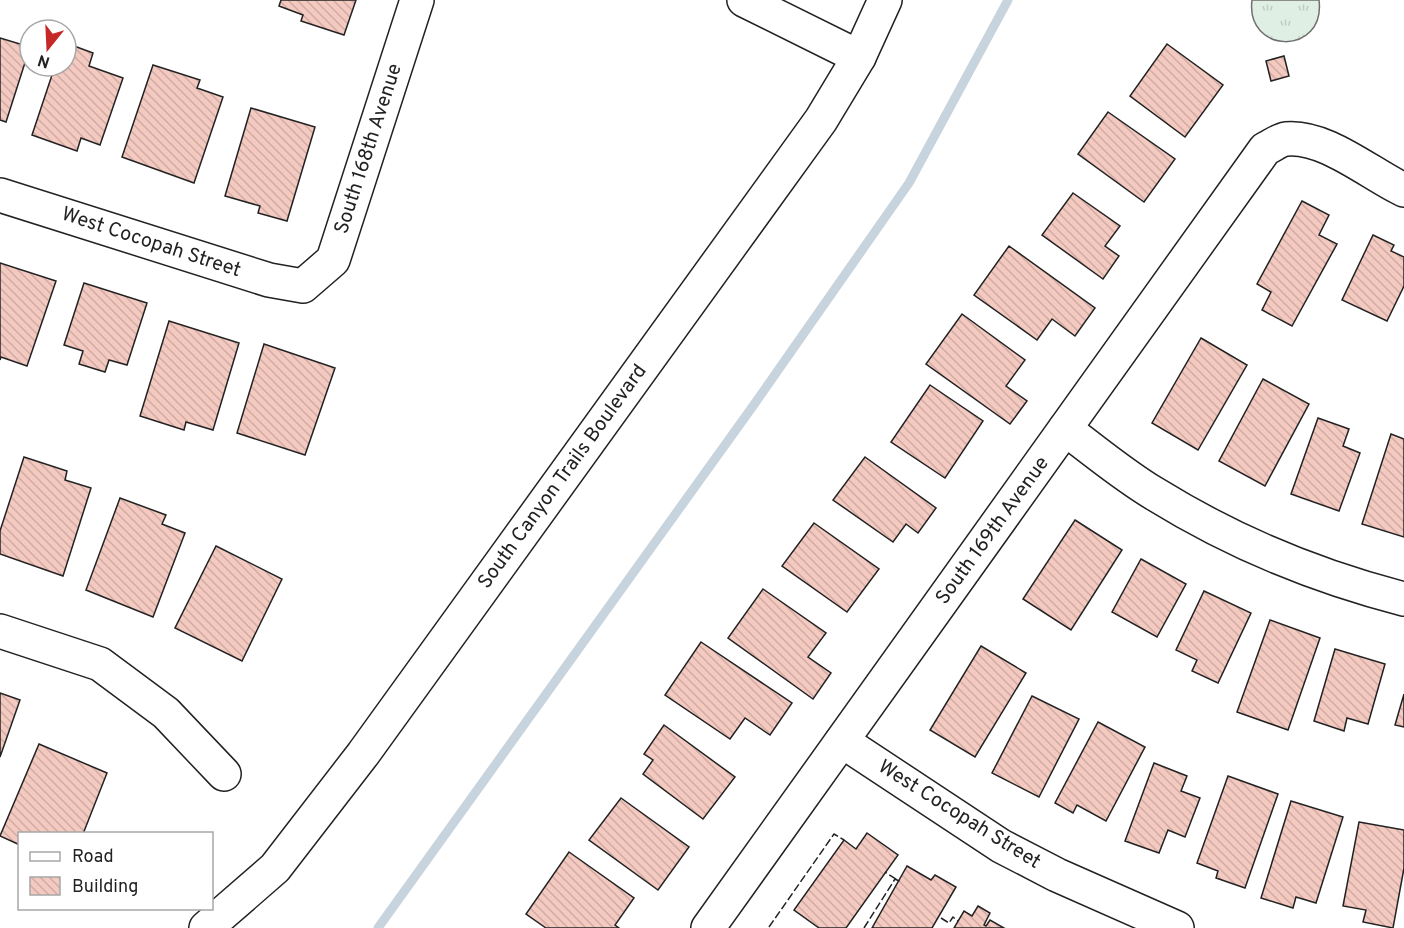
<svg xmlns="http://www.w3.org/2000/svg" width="1404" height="928" font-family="Overpass,sans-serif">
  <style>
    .park { fill: url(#park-tufts); stroke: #6f6f6f; stroke-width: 1.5 }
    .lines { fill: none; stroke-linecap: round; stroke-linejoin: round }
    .stream { stroke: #c7d3dd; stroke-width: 9 }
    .building { fill: url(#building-back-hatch); stroke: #222; stroke-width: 1.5 }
    .minor-casing { stroke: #222; stroke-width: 36 }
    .minor { stroke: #fff; stroke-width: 33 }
    .fence { stroke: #222; stroke-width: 1.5; stroke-dasharray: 8 3; stroke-linecap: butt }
    .labels { text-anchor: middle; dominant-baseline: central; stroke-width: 4.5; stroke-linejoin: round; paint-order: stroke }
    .street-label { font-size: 20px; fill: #222; stroke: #fff }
  </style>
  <defs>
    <pattern id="park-tufts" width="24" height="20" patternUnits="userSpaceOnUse" patternTransform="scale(1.5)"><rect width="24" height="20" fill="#e0efe3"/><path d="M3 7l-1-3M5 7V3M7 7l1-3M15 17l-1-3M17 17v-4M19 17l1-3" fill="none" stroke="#c0cdc2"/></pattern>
    <pattern id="building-back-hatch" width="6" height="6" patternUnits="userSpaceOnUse" patternTransform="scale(1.5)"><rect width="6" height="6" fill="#f3c9c0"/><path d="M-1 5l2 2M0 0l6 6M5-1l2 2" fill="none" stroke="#d0aca5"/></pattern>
  </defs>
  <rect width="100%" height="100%" fill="#fff"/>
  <!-- park -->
  <path class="park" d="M1252,0H1319C1326,56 1245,55 1252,0Z"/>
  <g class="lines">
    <!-- stream -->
    <path class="stream" d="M378,928L753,406L909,183L1008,0"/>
  </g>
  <!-- building -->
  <g class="building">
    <path d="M281,0H356L344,35L301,21L303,15L279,6Z"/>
    <path d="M0,38L30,47L6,122L0,120Z"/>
    <path d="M66,43L93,53L89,66L123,78L100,145L81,138L77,151L32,135L55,66H66Z"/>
    <path d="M1167,44L1223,85L1185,137L1130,96Z"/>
    <path d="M1284,56L1289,76L1271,81L1266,61Z"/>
    <path d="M153,65L200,80L197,88L223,97L194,183L122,157Z"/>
    <path d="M251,108L315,127L287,221L258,213L260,206L225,196Z"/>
    <path d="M1108,112L1175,159L1144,202L1078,154Z"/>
    <path d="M1073,193L1120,226L1105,246L1119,256L1103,279L1042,235Z"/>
    <path d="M1302,201L1329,215L1319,235L1337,244L1292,326L1262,310L1271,292L1257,284Z"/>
    <path d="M1373,235L1394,245L1391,251L1404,257V286L1387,321L1342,300Z"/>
    <path d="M1009,246L1095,308L1075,336L1052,319L1037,340L974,295Z"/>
    <path d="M0,263L56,281L27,366L1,357L0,360Z"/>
    <path d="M84,283L147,303L127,365L109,360L105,372L79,364L83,351L64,345Z"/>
    <path d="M962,314L1025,360L1006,386L1027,401L1010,424L926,364Z"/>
    <path d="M169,321L239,343L213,430L186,422L184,430L140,416Z"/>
    <path d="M1201,338L1247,365L1198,450L1152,423Z"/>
    <path d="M264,344L335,368L305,455L237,433Z"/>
    <path d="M1263,379L1309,404L1265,486L1219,461Z"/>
    <path d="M930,385L983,421L945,478L891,442Z"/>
    <path d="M1318,418L1349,429L1343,446L1360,453L1339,511L1291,494Z"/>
    <path d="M1391,434L1404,439V537L1362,524Z"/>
    <path d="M24,457L67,471L65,480L91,488L63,576L0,554V531Z"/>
    <path d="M865,457L936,508L918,533L906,524L893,542L833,500Z"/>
    <path d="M120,498L166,515L162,524L185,533L153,617L86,590Z"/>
    <path d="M1075,520L1122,550L1071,630L1023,599Z"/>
    <path d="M814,523L879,569L847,612L782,566Z"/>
    <path d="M216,546L282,579L242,661L175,628Z"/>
    <path d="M1141,559L1186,584L1157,637L1112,612Z"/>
    <path d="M763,589L826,633L808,657L831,673L813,699L728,638Z"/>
    <path d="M1204,591L1251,613L1218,683L1192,671L1197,660L1176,650Z"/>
    <path d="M1270,620L1320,638L1288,730L1237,712Z"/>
    <path d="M701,642L792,703L770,735L745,718L730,739L665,695Z"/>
    <path d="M981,646L1026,673L975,757L930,730Z"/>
    <path d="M1335,649L1385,664L1368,724L1347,718L1344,731L1314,721Z"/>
    <path d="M0,693L20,700L0,757Z"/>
    <path d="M1404,694V727L1395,725Z"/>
    <path d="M1032,696L1079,719L1039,797L992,773Z"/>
    <path d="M1098,722L1145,747L1106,821L1077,805L1073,813L1055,803Z"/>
    <path d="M664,725L735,777L703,819L643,774L653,760L644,754Z"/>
    <path d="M39,744L107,773L83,834H20V845L0,836Z"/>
    <path d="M1154,763L1187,776L1181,791L1200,798L1185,837L1168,830L1159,853L1125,841Z"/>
    <path d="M1228,776L1278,794L1245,888L1216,878L1218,871L1197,863Z"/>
    <path d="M621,798L689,847L658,890L589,840Z"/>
    <path d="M1291,801L1343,817L1316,903L1296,897L1293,908L1261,898Z"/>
    <path d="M1359,822L1404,830V868L1393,928L1363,922L1366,910L1343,906Z"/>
    <path d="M867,833L898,855L846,928H819L794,910L844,840L856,849Z"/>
    <path d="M569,852L634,898L615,925L619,928H546L526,914Z"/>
    <path d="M907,866L931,880L935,875L956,887L932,928H872Z"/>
    <path d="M978,906L990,913L984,925L986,926L990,920L1004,928H954L964,911L972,916Z"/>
  </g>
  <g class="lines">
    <!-- minor casing -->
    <g class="minor-casing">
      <g id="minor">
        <path d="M744,0L859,57"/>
        <path d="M0,195L269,280L303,286L333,260L417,0"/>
        <path d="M1065,429C1095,451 1123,475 1155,494C1231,541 1318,577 1404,599"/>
        <path d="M0,631L100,664L166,713L224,774"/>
        <path d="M842,741L1001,846L1057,875L1177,928"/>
        <path d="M206,928L275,868L363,754L821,120L859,57L885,0"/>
        <path d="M708,928L1265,149C1272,146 1279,140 1286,139C1325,135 1370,174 1404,190"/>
      </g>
    </g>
    <!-- minor -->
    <use href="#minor" class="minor"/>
    <!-- fence -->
    <g class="fence">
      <path d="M941,918L949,923L953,917L958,921"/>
      <path d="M769,927L834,834L844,840"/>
      <path d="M864,928L895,879L899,881L885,872"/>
    </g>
  </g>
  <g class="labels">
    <!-- street labels -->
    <g class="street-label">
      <text transform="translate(369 149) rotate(-72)">South 168th Avenue</text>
      <text transform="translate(151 243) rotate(18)">West Cocopah Street</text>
      <text transform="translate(563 477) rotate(-54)">South Canyon Trails Boulevard</text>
      <text transform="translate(993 531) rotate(-54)">South 169th Avenue</text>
      <text transform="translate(959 815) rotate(32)">West Cocopah Street</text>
    </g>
  </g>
  <!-- legend -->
  <rect x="18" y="832" width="195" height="78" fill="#ffffff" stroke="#a7a7a7" stroke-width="1.5"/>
  <rect x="30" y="852" width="30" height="9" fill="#ffffff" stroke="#a7a7a7" stroke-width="1.5"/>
  <text x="72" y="862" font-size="18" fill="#222222">Road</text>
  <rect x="30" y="877" width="30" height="18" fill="url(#building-back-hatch)" stroke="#a7a7a7" stroke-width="1.5"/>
  <text x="72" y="892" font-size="18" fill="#222222">Building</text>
  <!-- north arrow -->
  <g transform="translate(48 48) rotate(198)"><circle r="28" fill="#ffffff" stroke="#a7a7a7" stroke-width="1.5"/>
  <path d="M0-4.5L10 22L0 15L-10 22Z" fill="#c62828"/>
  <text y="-9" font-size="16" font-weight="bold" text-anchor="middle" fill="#222222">N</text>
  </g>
</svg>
